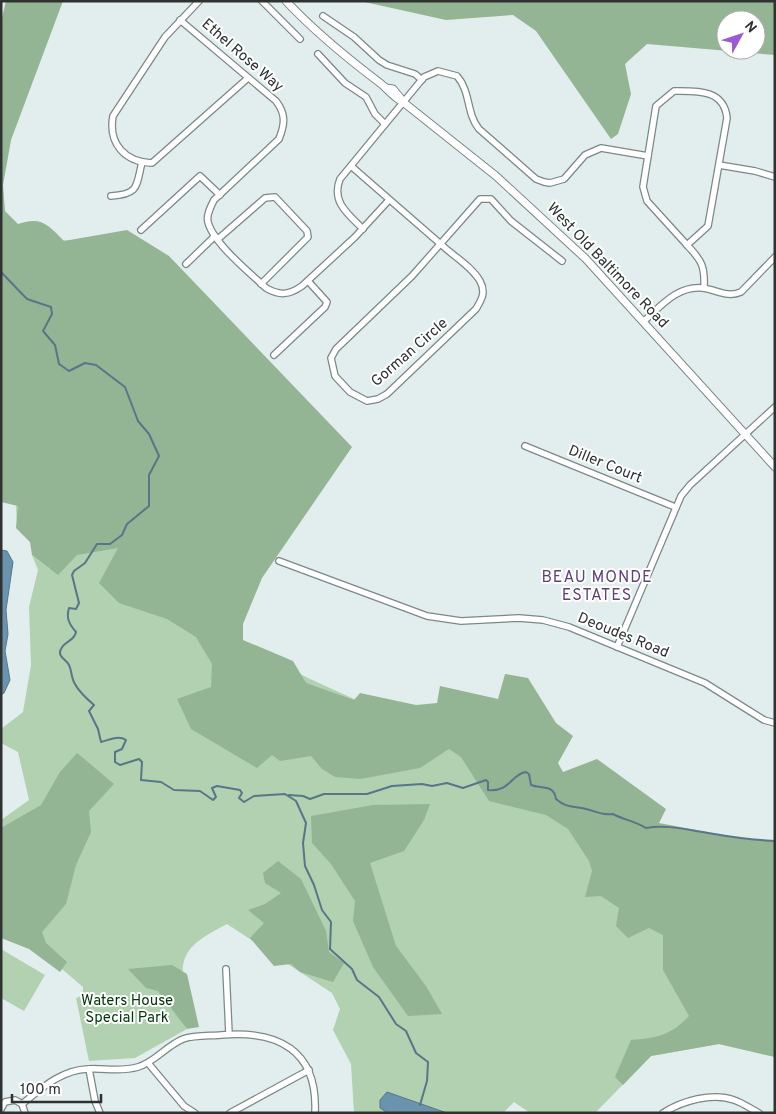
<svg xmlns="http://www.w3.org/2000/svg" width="776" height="1114" font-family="Overpass,sans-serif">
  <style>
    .green { fill: #b1d1b1 }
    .forest { fill: #93b593; fill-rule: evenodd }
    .water { fill: #6a93ad; stroke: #587688 }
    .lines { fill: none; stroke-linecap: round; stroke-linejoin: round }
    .stream { stroke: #587688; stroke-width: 2 }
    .minor-casing { stroke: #7c8887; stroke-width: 8 }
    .tertiary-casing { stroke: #7c8887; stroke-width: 9 }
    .minor { stroke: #fff; stroke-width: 5.5 }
    .tertiary { stroke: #fff; stroke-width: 7 }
    .labels { text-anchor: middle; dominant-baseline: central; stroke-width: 4; stroke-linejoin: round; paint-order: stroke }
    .street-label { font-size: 15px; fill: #2e3332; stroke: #fff }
    .park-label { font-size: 15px; fill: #003609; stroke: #fff }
    .neighbourhood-label { font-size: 16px; letter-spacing: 1px; fill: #5f417d; stroke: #fff }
  </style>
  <rect width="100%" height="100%" fill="#e2eeed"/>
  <!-- green -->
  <g class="green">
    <path d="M99,240L223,634L310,679L564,794L775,1057L719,1044L651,1056L595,1113H530L514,1102L503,1113H354L351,1064L333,1030L340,1009L332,993L227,924C199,939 175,950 185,987C189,1002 195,1005 196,1023L184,1025L187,1029L135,1058L89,1061L76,998L83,995V987L1,917V820L29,800L18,752L1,743V729L23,712L31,665L29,607L38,570L32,555L50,569L51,567L17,526L1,241Z"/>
    <path d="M1,949L45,975L24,1011L1,998Z"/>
  </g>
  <!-- forest -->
  <g class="forest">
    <path d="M6,1H63L11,140L3,185L5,211L18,224C42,216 48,225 64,241L127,230L169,256L352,447L262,578L243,624V640L293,661L306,683L354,700L360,693L416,705L437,703L440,686L498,699L505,674L528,678L556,723L573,736L558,763L563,772L597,759L666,809L659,823L744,839L775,840V1057L719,1044L651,1056L623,1085L615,1077L631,1040C657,1038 670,1036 689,1016L663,970V935L649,928L628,938L616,926L619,908L601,896L585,897L592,871L589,861L568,829L546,815L489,801L461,757L449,749L420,768L360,779L335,777L322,769L311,756L280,761L272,755L257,768L191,729L177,699L211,687L212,664L196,637L167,619L119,603L99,583L118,548L77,555L58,575L32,555L30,542L16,528L18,506L1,502V22Z"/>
    <path d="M360,1H775V55L647,44L625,64L631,94L618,134L611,139L536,31L513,15L446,20ZM726,20H756V50H726Z"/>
    <path d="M77,753L114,784L89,811L91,832L76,865L66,904L42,932L46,943L67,962L60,972L29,949L1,938V828L41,805L60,772Z"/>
    <path d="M430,804L424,820L404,851L370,863L396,946L426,986L442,1014L408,1016L373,967L353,921L355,901L331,864L312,843L311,816L373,805Z"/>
    <path d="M278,861L301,879L326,931L329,952L344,963L333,982L300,972L291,964L274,966L250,938L264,923L248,910L265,904L281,893L265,883L263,873Z"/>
    <path d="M172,965L187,974L199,1027L187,1029L158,991L146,988L128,969Z"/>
  </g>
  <!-- water -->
  <g class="water">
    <path d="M1,550L7,551L13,562L6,610L8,634L5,651L10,680L4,693L1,695Z"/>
    <path d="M387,1092L447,1113H388L380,1108V1100Z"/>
  </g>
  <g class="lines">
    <!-- stream -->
    <g class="stream">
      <path d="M1,272L27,299L51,307L52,314L43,331L55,345L59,364L69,371L85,363L96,365L125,387L138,421L149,434L159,456L149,475V506L127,524L122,535L110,544H97L85,563L74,571L72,575L79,603L76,609L69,608C66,618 69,624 76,632C74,642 65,640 61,649C57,657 66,659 69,665C72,671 71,678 75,684C79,692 87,699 94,705L89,711L98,729L101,742C109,740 118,735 126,740L122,749L115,752V762L120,765L139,759L142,762L141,780L161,782L174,790L200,791L213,800L216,797L212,788L217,786L240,790L242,793L239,798L244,802L254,796L285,794L296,801L306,823L303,843L305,866L314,885L322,910L331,922L330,949L352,969L357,980L379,997L396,1024L406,1031L416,1053L428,1062L427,1081L420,1105"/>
      <path d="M289,795L303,796L310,799L324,794H367L392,786L422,784L432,786L447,783L463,788L486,780L488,782V790C511,792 511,774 526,772L529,774L531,785C541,789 554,784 556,799C566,808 573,806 586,809C596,811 602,816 613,814C624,820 635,821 646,828C666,824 688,830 708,833C731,837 752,840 775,841"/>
    </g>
    <!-- minor casing -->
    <g class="minor-casing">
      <g id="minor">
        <path d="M199,1L165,37L113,116C108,144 125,162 152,163L248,78"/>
        <path d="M262,1L300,39"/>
        <path d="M323,16L354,37L379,60L387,65L415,74L422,80"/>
        <path d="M180,20L276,101C286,114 285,124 279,139L214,200C211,206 206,215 208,222C213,243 250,273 266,288C280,296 289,295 302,286L355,237L389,200"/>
        <path d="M318,54L345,83L366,97L375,114L385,124"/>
        <path d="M674,91C697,91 724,89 727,118L708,226L687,245L647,201L643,187L656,106Z"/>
        <path d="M719,165L755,171L775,177"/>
        <path d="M351,166C382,193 413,220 444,247C455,257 472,267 480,281C486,292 482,299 476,309L387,394L378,399L367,401L350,392L335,376L331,358L336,349L412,276L480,199H491L511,221L562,261"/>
        <path d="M111,196C139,194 136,187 142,162"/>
        <path d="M363,229C348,214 331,202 340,179L424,77L438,71L457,76C471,92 466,113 479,129L536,179L544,182L550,183L564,179L585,155L601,148L648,156"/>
        <path d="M141,230L200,176L220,195"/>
        <path d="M218,239L265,198L275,197L307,231L308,237L261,284"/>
        <path d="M687,245C702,261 705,266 704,288"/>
        <path d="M186,264L215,236"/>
        <path d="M644,321C661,306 678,285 703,288C717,290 727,298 741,292L775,257"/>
        <path d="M274,355L325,307L327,302L308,281"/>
        <path d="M525,446L675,507"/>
        <path d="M279,561L427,616L461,621L519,618L543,620L569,627L705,683L764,720L775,723"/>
        <path d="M617,647L681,496L690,485L775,407"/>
        <path d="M226,969L229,1034"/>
        <path d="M148,1063L184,1106L195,1113"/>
        <path d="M89,1069L95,1101L100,1113"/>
        <path d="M22,1104C42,1088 61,1070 88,1069C105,1068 121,1072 138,1067C155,1062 166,1046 183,1039C194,1035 209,1036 221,1035C278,1030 318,1050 315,1113"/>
        <path d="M1,1109L5,1102L15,1100L22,1104L25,1113"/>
        <path d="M230,1113L309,1070"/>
        <path d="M663,1113C682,1101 712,1092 734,1100C743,1103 751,1109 759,1113"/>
      </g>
    </g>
    <!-- tertiary casing -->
    <g class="tertiary-casing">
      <g id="tertiary">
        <path d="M286,1C315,32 347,58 380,83C389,90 393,97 403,102L496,176L586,259L775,467"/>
        <path d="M386,88L393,89L402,100"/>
      </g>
    </g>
    <!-- minor -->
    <use href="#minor" class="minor"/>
    <!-- tertiary -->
    <use href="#tertiary" class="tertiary"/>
  </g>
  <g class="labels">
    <!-- street labels -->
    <g class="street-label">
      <text transform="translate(242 56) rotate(41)">Ethel Rose Way</text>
      <text transform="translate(607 266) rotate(46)">West Old Baltimore Road</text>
      <text transform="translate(410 353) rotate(-41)">Gorman Circle</text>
      <text transform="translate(605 465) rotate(22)">Diller Court</text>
      <text transform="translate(623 636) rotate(22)">Deoudes Road</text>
    </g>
    <!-- park labels -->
    <g class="park-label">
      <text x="127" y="1001">Waters House<tspan x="127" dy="17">Special Park</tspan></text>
    </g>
    <!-- neighbourhood labels -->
    <g class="neighbourhood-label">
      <text x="597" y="578">BEAU MONDE<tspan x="597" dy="18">ESTATES</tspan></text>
    </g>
  </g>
  <!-- border -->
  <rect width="776" height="1114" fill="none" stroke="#2e3332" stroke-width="5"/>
  <!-- north arrow -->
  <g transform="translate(741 35) rotate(50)"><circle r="24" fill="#ffffff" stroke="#abadad"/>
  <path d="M0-4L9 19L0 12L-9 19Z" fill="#9a5bd2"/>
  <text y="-8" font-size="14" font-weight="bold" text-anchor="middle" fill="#2e3332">N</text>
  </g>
  <!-- scale -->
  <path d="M12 1094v8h89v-8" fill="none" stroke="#2e3332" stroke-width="2.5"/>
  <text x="20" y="1094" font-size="15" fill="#2e3332" stroke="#ffffff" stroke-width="4" paint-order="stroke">100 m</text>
</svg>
